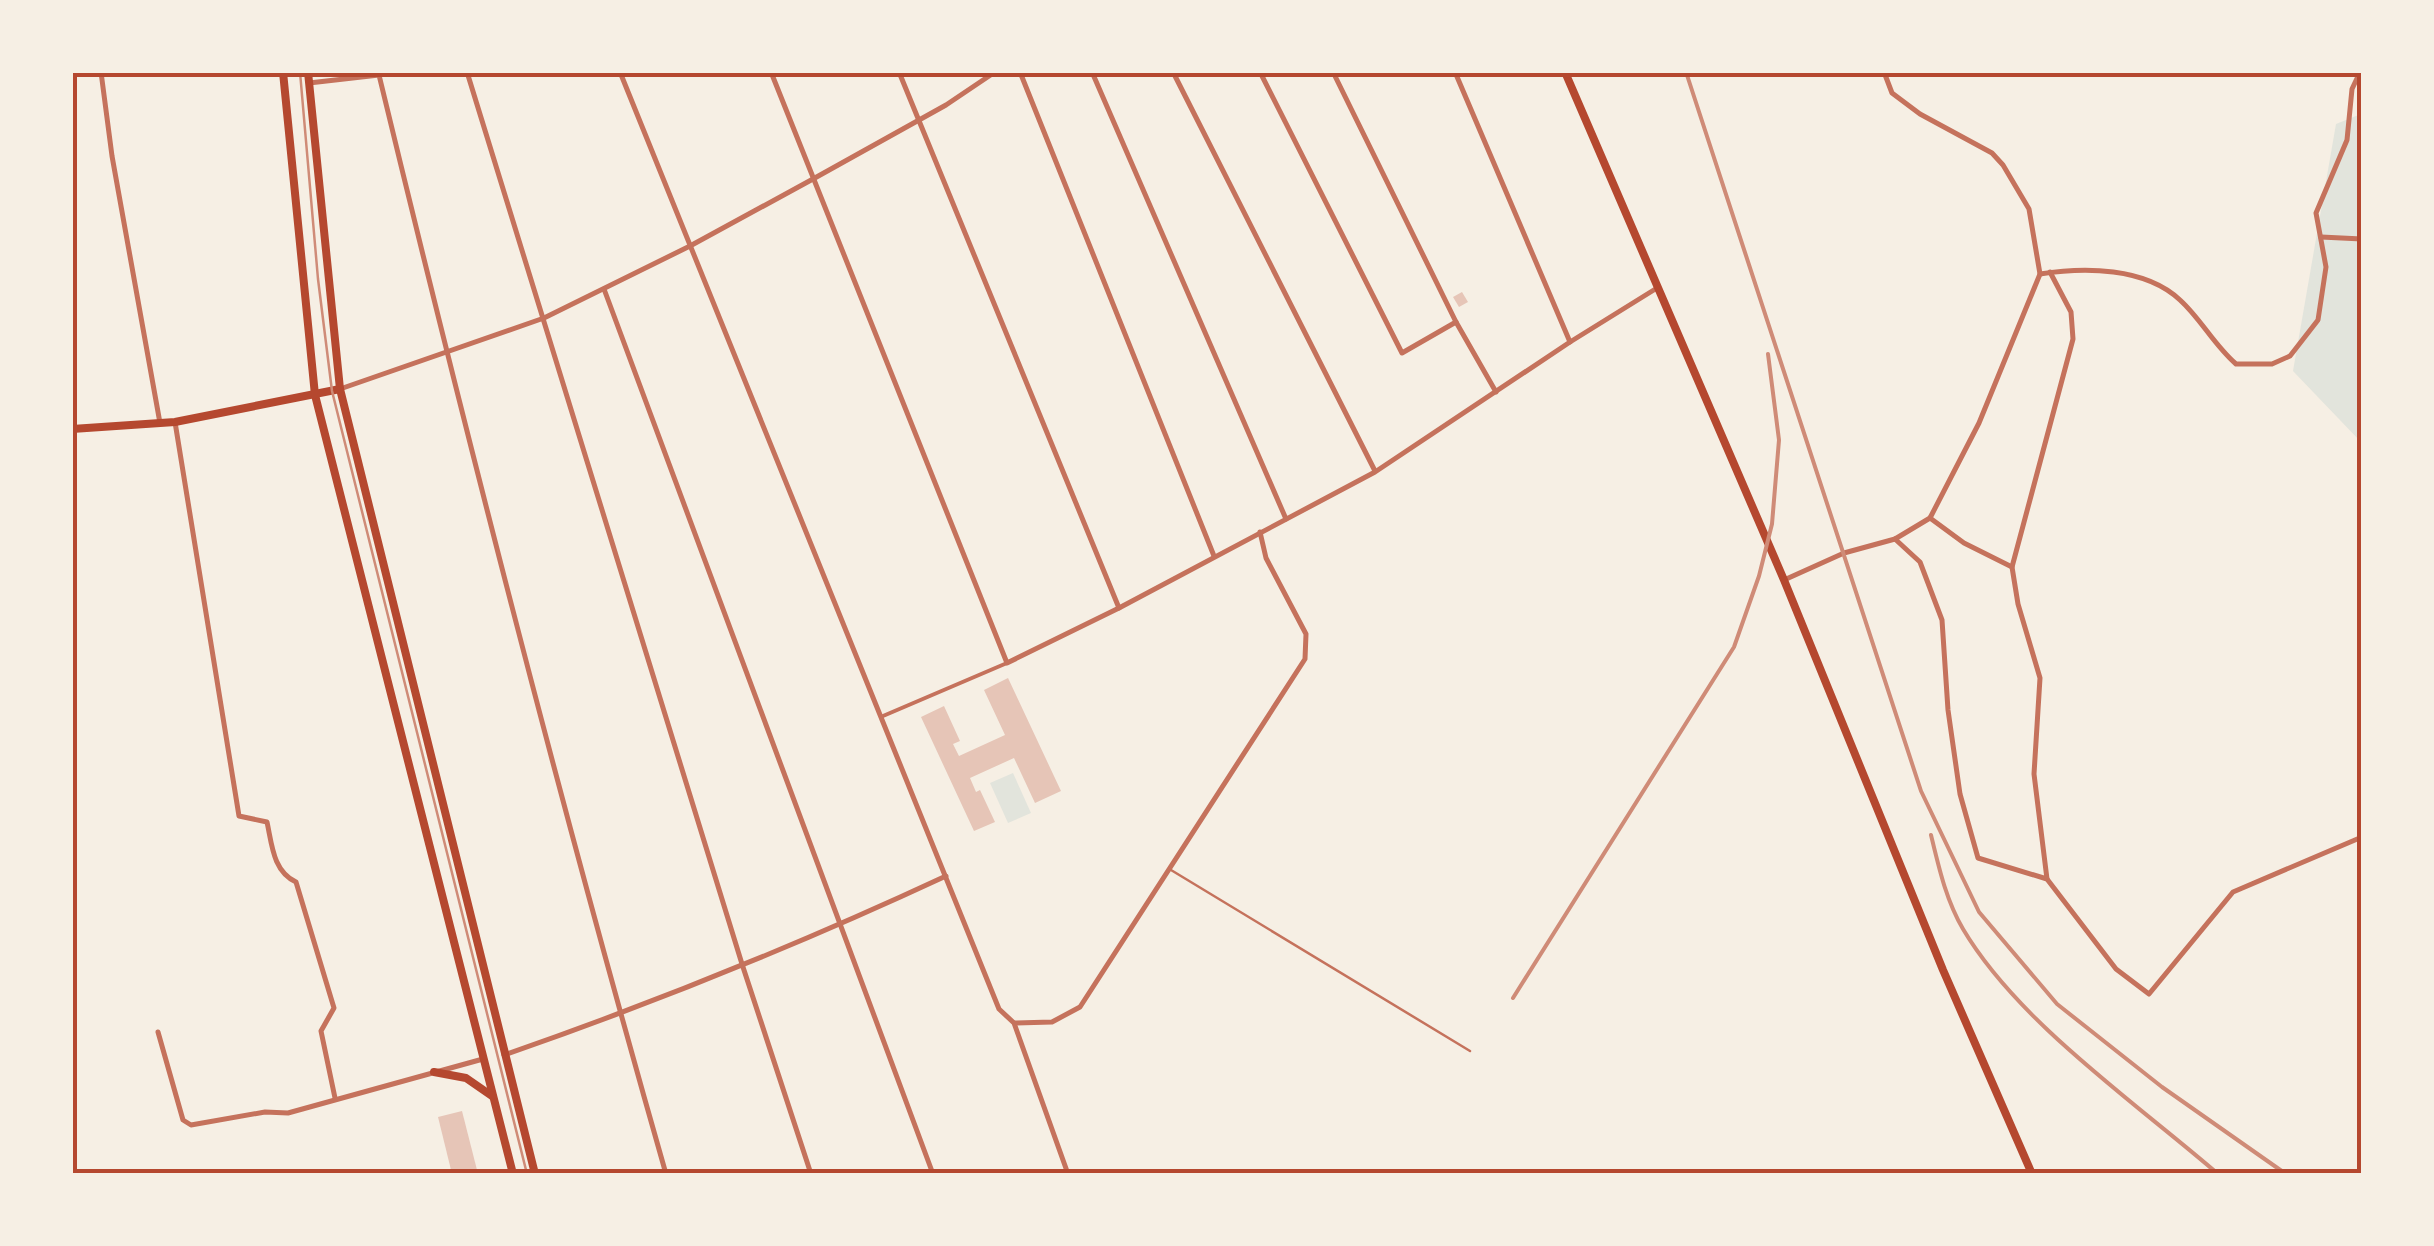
<svg xmlns="http://www.w3.org/2000/svg" width="2434" height="1246" font-family="'Open Sans',sans-serif">
  <style>
    .green { fill: #e2e4dc }
    .building { fill: #e6c5b7 }
    .lines { fill: none; stroke-linecap: round; stroke-linejoin: round }
    .service { stroke: #c5725c; stroke-width: 2.5 }
    .pedestrian { stroke: #c5725c; stroke-width: 4 }
    .minor { stroke: #c5725c; stroke-width: 5 }
    .primary { stroke: #b5482f; stroke-width: 8 }
    .trunk { stroke: #b5482f; stroke-width: 8 }
    .tram { stroke: #cf8b77; stroke-width: 2.5 }
    .rail { stroke: #cf8b77; stroke-width: 4 }
    .neatline { fill: none; stroke: #b5482f; stroke-width: 4 }
  </style>
  <rect width="100%" height="100%" fill="#f6efe4"/>
  <!-- green -->
  <g class="green">
    <path d="M2361,114V442L2293,371L2336,124Z"/>
    <path d="M1013,773L1031,813L1008,823L990,783Z"/>
  </g>
  <!-- building -->
  <g class="building">
    <path d="M1462,292L1468,302L1459,307L1453,297Z"/>
    <path d="M1008,678L1061,791L1035,803L1014,758L970,778L976,792L980,790L995,822L974,831L921,717L944,706L960,741L953,744L959,756L1005,735L984,690Z"/>
    <path d="M462,1111L477,1170L452,1174L438,1117Z"/>
  </g>
  <g class="lines">
    <!-- service -->
    <path class="service" d="M1171,870L1470,1051"/>
    <!-- pedestrian -->
    <path class="pedestrian" d="M883,716L1007,663"/>
    <!-- minor -->
    <g class="minor">
      <path d="M101,72L112,156L160,423"/>
      <path d="M467,72L742,964L811,1174"/>
      <path d="M620,72L999,1009L1014,1023L1068,1174"/>
      <path d="M771,72L1007,663L1119,608L1375,472L1570,342L1657,288"/>
      <path d="M899,72L1119,608"/>
      <path d="M1020,72L1214,556"/>
      <path d="M1092,72L1286,519"/>
      <path d="M1173,72L1375,471"/>
      <path d="M1260,72L1402,353L1456,322"/>
      <path d="M1333,72L1456,322L1496,392"/>
      <path d="M1455,72L1570,342"/>
      <path d="M309,83L379,75C468,443 562,810 666,1174"/>
      <path d="M2321,237L2362,239"/>
      <path d="M2040,274C2084,267 2145,267 2180,300C2201,319 2214,345 2236,364H2272L2290,356L2318,320L2326,267L2316,213L2347,140L2352,89L2360,72"/>
      <path d="M604,289L933,1174"/>
      <path d="M340,389L544,318L690,246L813,179L946,105L995,72"/>
      <path d="M175,422L239,816L267,822C272,845 273,871 296,882L334,1008L321,1031L335,1098"/>
      <path d="M1930,518L1964,543L2012,567"/>
      <path d="M1895,539L1920,562L1942,620L1948,710L1960,794L1978,858L2047,879L2116,969L2149,994L2233,892L2362,837"/>
      <path d="M1784,580L1844,553L1895,539L1930,518L1979,423L2040,274L2029,209L2003,165L1992,153L1920,114L1892,93L1884,72"/>
      <path d="M2047,879L2034,774L2040,678L2018,604L2012,567L2073,339L2071,312L2050,272"/>
      <path d="M1014,1023L1052,1022L1080,1007L1305,659L1306,634L1266,558L1260,532"/>
      <path d="M158,1032L183,1120L191,1125L265,1112L288,1113L483,1059"/>
      <path d="M504,1055C654,1003 802,943 946,876"/>
    </g>
    <!-- primary -->
    <g class="primary">
      <path d="M1565,72L1784,580L1943,970L2032,1174"/>
      <path d="M340,389L535,1174"/>
      <path d="M315,395L513,1174"/>
      <path d="M434,1072L466,1078L492,1096"/>
    </g>
    <!-- trunk -->
    <g class="trunk">
      <path d="M283,72L315,395"/>
      <path d="M72,429L175,422L340,389L308,72"/>
    </g>
    <!-- tram -->
    <path class="tram" d="M300,72L318,279L332,391L527,1174"/>
    <!-- rail -->
    <g class="rail">
      <path d="M1686,72L1921,791L1979,912L2057,1004L2162,1087L2286,1174"/>
      <path d="M1931,835C1939,868 1946,900 1963,929C2018,1022 2136,1103 2218,1174"/>
      <path d="M1513,998L1734,647L1759,576L1772,524L1779,440L1768,354"/>
    </g>
  </g>
  <!-- border -->
  <rect width="2434" height="1246" fill="none" stroke="#f6efe4" stroke-width="150"/>
  <rect x="75" y="75" width="2284" height="1096" class="neatline"/>
</svg>
